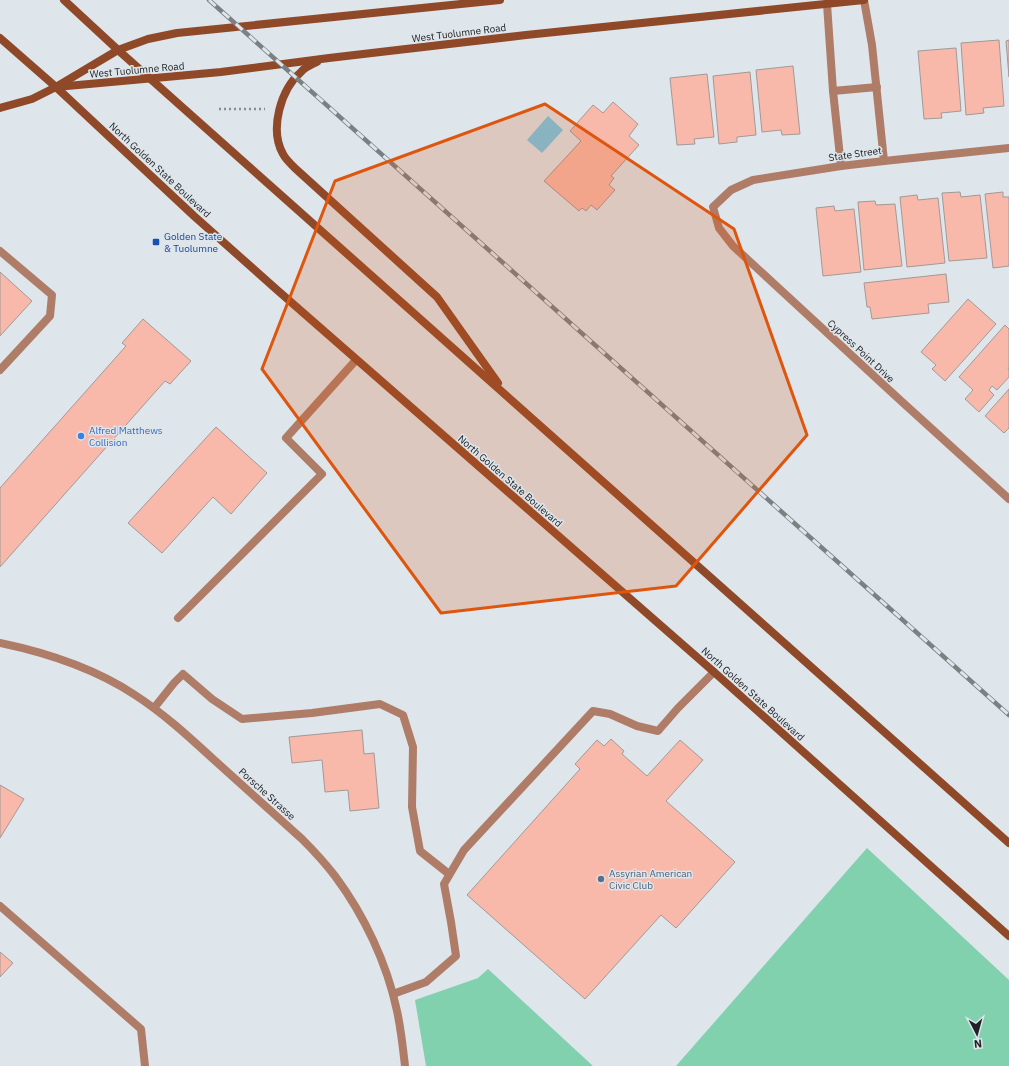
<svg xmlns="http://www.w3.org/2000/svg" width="1009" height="1066" font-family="'IBM Plex Sans',sans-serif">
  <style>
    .green { fill: #82d1ae }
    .water { fill: #75cbee }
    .building { fill: #f9b9aa; stroke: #a29997 }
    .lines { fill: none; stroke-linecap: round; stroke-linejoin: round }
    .path { stroke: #878d91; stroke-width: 2.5; stroke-dasharray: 2 3; stroke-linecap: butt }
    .lane { stroke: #af7c67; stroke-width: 8 }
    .street { stroke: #af7c67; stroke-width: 8 }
    .secondary { stroke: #904928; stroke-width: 8 }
    .rail-casing { stroke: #7b8083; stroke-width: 4.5 }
    .rail { stroke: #dee5eb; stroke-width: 3; stroke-dasharray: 9; stroke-linecap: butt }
    .marked { fill: #de560d; fill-opacity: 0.2; stroke: #de560d; stroke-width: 3; stroke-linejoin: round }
    .transit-dot { fill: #1a4fb4; stroke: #dee5eb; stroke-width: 1.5 }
    .shop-dot { fill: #3f7fe0; stroke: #dee5eb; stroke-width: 1.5 }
    .service-dot { fill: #5c6f8a; stroke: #dee5eb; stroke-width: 1.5 }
    .labels { text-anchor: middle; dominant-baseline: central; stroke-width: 3; stroke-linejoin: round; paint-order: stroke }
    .street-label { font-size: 10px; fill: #202325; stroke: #dee5eb }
    .transit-label { font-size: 10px; fill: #164399; stroke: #dee5eb; text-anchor: start }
    .shop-label { font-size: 10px; fill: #366cbe; stroke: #dee5eb; text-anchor: start }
    .service-label { font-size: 10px; fill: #4e5e75; stroke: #dee5eb; text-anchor: start }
  </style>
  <rect width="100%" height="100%" fill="#dee5eb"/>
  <!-- green -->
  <g class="green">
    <path d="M867,848L1009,980V1066H676Z"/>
    <path d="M488,969L593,1066H426L415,1000L478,978Z"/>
  </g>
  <!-- water -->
  <path class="water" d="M548,116L563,130L542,153L527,140Z"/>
  <!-- building -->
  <g class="building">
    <path d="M999,40L1004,106L983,108L984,113L966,115L961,43Z"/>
    <path d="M1009,40V77L1006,41Z"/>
    <path d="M956,48L961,111L941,113L942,118L924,119L918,51Z"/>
    <path d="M793,66L800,134L782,135L781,130L762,132L756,70Z"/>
    <path d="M750,72L756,135L737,137V142L719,144L713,76Z"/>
    <path d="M707,74L714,137L694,139L695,144L677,145L670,78Z"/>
    <path d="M613,102L638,124L629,136L639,145L611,176L614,178L609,185L615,190L597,210L591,205L586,211L582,208L579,211L544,181L581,141L570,131L593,105L603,113Z"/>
    <path d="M960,192L961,197L980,195L987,258L949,261L942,193Z"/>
    <path d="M1003,192V197H1009V266L993,268L985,194Z"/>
    <path d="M917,195L918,200L938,198L945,263L907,267L900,197Z"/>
    <path d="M875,201L876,205L895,204L902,266L864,270L858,202Z"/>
    <path d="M834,206L835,211L854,209L861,272L823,276L816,208Z"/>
    <path d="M0,272L32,301L0,336Z"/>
    <path d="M946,274L949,302L928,304L929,313L872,319L870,307H867L864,283Z"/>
    <path d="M968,299L996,324L945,381L932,369L936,365L921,352Z"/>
    <path d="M143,319L191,361L170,384L165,381L0,567V488L126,346L122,343Z"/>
    <path d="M1005,325L1009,329V367L1008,369H1009V377L997,390L992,386L989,390L994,395L979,412L965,399L973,390L959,377Z"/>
    <path d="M1009,389V428L1004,433L985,416Z"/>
    <path d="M216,427L267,473L231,514L213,497L162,553L128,523Z"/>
    <path d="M362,730L364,754L374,753L379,808L350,811L348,790L325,792L322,760L292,763L289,737Z"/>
    <path d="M611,739L624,751L622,754L647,776L680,740L703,760L666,801L735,862L676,928L661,915L585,999L467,895L580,769L575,764L597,740L604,746Z"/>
    <path d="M0,785L24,799L0,838Z"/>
    <path d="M0,952L13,963L0,977Z"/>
  </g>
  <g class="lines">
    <!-- path -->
    <path class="path" d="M219,109H265"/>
    <!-- lane -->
    <g class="lane">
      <path d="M0,251L52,295L50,316L0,370"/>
      <path d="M178,618L322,474L286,438L356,360"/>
      <path d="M154,708L174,683L183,674L212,699L242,719L312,713L380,704L403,715L413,747L412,807L420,851L449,874"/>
      <path d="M393,994L426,982L456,956L451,922L444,884L464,850L593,711L610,714L637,726L658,731L678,708L714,672"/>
    </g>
    <!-- street -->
    <g class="street">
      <path d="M864,0L872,45L884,161"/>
      <path d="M827,4L833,91L841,166"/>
      <path d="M833,91L877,87"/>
      <path d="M1009,148L884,161L841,166L753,180L731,190L713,207L719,228L733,246L900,400L1009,499"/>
      <path d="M0,643C48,653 94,668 135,695C163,713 188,736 212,758C242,785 272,812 302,839C314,851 325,863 335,876C364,915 387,963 397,1011C401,1029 403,1048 405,1066"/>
      <path d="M0,906L141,1029L145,1066"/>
    </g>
    <!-- secondary -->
    <g class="secondary">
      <path d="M64,0L118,50L1009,843"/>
      <path d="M0,38L56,87L194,216L276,289L714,672L1009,936"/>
      <path d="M317,62C311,65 305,67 301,72C281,89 269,129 283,154C286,160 292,165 297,170L437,297L498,383"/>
      <path d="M56,87L221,72L329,58L526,35L864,0"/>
      <path d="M0,108L32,99L56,87L118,50L148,39L177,33L500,0"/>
    </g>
    <!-- rail casing -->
    <g class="rail-casing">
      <path id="rail" d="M209,0L1009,715"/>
    </g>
    <!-- rail -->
    <use href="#rail" class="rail"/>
  </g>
  <!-- marked area -->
  <path class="marked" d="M545,104L734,229L807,435L676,586L441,613L262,369L335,181Z"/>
  <!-- markers -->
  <rect class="transit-dot" x="152" y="238" width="8" height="8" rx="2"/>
  <circle class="shop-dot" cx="81" cy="436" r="4"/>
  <circle class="service-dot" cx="601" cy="879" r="4"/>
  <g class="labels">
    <!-- street labels -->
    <g class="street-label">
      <text transform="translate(459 33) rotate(-7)">West Tuolumne Road</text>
      <text transform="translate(137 70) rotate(-5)">West Tuolumne Road</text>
      <text transform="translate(855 154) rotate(-8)">State Street</text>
      <text transform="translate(160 170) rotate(43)">North Golden State Boulevard</text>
      <text transform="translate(861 351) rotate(43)">Cypress Point Drive</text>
      <text transform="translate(510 481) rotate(41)">North Golden State Boulevard</text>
      <text transform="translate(753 694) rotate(42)">North Golden State Boulevard</text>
      <text transform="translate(267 794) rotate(42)">Porsche Strasse</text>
    </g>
    <!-- transit labels -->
    <g class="transit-label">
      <text x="164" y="236">Golden State<tspan x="164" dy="12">&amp; Tuolumne</tspan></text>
    </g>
    <!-- shop labels -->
    <g class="shop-label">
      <text x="89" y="430">Alfred Matthews<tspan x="89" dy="12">Collision</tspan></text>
    </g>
    <!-- service labels -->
    <g class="service-label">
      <text x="609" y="873">Assyrian American<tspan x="609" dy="12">Civic Club</tspan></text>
    </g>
  </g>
  <!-- north arrow -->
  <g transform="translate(977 1034) rotate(174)" stroke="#dee5eb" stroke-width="3" paint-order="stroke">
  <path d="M0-3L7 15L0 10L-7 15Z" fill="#202325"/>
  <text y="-6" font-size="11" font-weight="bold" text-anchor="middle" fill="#202325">N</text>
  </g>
</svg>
